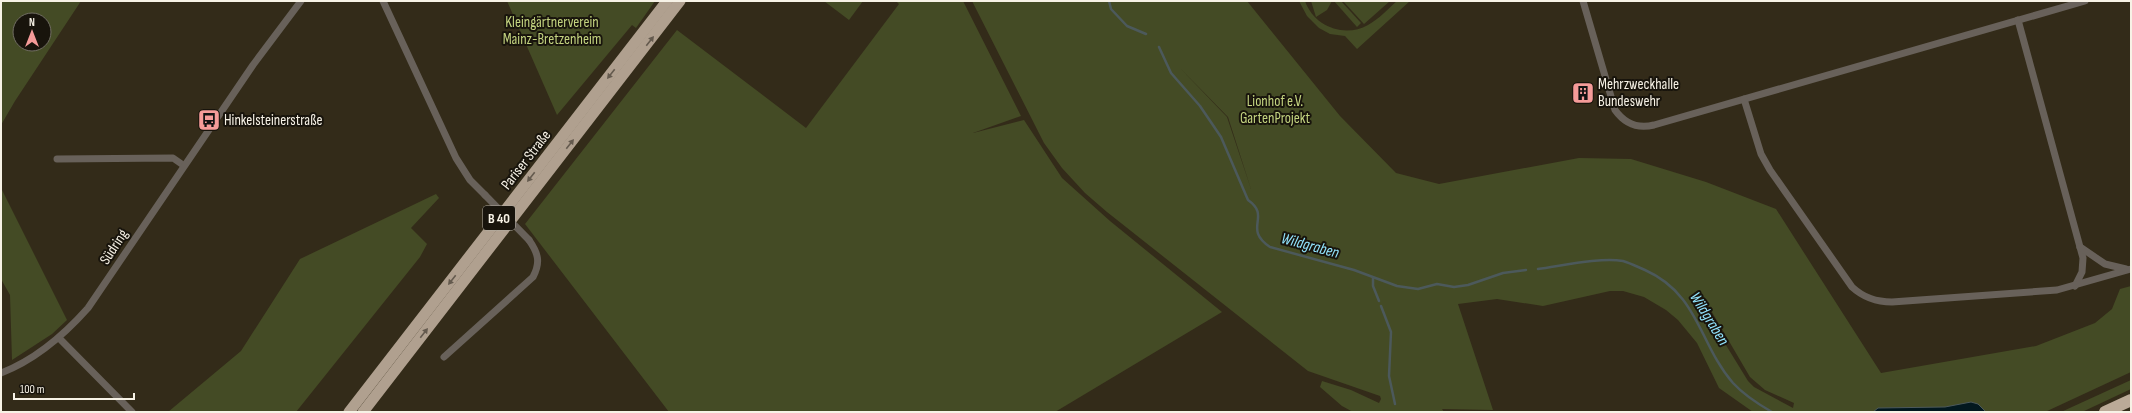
<svg xmlns="http://www.w3.org/2000/svg" width="2132" height="413" font-family="'Sofia Sans Condensed',sans-serif">
  <style>
    .green { fill: #444b25; fill-rule: evenodd }
    .water { fill: #02181f; stroke: #4c595b }
    .lines { fill: none; stroke-linecap: round; stroke-linejoin: round }
    .stream { stroke: #4c595b; stroke-width: 2.5 }
    .minor { stroke: #68615a; stroke-width: 7 }
    .trunk { stroke: #b0a08f; stroke-width: 11 }
    .motorway { stroke: #bbaa98; stroke-width: 12 }
    .minor-bridge { stroke: #68615a; stroke-width: 7 }
    .oneway { fill: #645a4e }
    .labels { text-anchor: middle; dominant-baseline: central; stroke-width: 4; stroke-linejoin: round; paint-order: stroke }
    .shield { fill: #18140c; stroke: #b4afa5; stroke-width: 1 }
    .shield-label { font-size: 14px; font-weight: bold; fill: #f7f2e6 }
    .park-label { font-size: 15px; fill: #c4d480; stroke: #18140c }
    .poi-label { font-size: 15px; fill: #f7f2e6; stroke: #18140c; text-anchor: start }
    .street-label { font-size: 15px; fill: #f7f2e6; stroke: #18140c }
    .water-label { font-size: 16px; font-style: italic; fill: #92e4fe; stroke: #18140c }
  </style>
  <rect width="100%" height="100%" fill="#332b19"/>
  <!-- green -->
  <g class="green">
    <path d="M1,1H81L15,101L1,125ZM20,20H44V44H20Z"/>
    <path d="M507,1H655L636,28L632,25L557,115Z"/>
    <path d="M824,1H863L849,20Z"/>
    <path d="M896,1H963L1021,116L973,133L1024,120L1062,178L1110,221L1222,312L1055,412H669L525,224L677,30L806,128L899,4Z"/>
    <path d="M972,1H1247L1340,116L1396,173L1439,184L1579,158L1631,159L1706,182L1776,209L1881,373L2036,346L2095,323L2112,309L2120,289L2131,286V372L2045,412H1753L1719,388L1697,343L1678,320L1666,310L1644,297L1623,291H1610L1543,306L1497,299L1458,304L1493,410L1442,409L1444,412H1353L1342,406L1320,387L1322,381L1351,390L1379,403L1381,399L1380,396L1308,371L1107,212L1085,193L1062,168L1044,143ZM1179,67L1228,117L1251,189L1227,117ZM1699,290L1750,377L1765,390L1794,403L1793,408L1754,387L1748,381L1694,293Z"/>
    <path d="M1299,1H1305C1314,27 1345,38 1368,25C1379,19 1388,9 1397,1H1410L1357,49L1345,36L1330,34L1319,28L1307,16Z"/>
    <path d="M1311,1H1332L1327,10L1316,17Z"/>
    <path d="M1334,1H1341L1361,23L1357,27Z"/>
    <path d="M1343,1H1390L1364,24Z"/>
    <path d="M1,148L2,190L67,320L52,334L12,360L10,295L1,279Z"/>
    <path d="M436,194L439,198L411,228L427,244L420,257L296,412H168L241,351L300,259Z"/>
    <path d="M2131,380V389L2082,412H2061Z"/>
  </g>
  <!-- water -->
  <path class="water" d="M1971,402L1978,404L1986,412H1873L1878,408L1945,407Z"/>
  <g class="lines">
    <!-- stream -->
    <g class="stream">
      <path d="M1109,1L1111,9L1127,26L1146,34"/>
      <path d="M1159,47L1171,73L1200,106L1221,137L1248,200C1272,217 1242,228 1270,247L1354,270L1397,286L1418,289L1437,284L1454,287L1468,285L1503,273L1526,270"/>
      <path d="M1538,269C1561,266 1600,257 1623,261C1630,263 1638,267 1645,270C1699,294 1699,344 1733,383C1744,395 1758,404 1772,412"/>
      <path d="M1373,278V286L1379,301"/>
      <path d="M1381,306L1391,332L1389,376L1395,404"/>
    </g>
    <!-- minor -->
    <g class="minor">
      <path d="M383,1L456,158L470,180L485,195"/>
      <path d="M1583,1L1615,110C1625,124 1638,129 1654,125L2085,1"/>
      <path d="M2018,20L2083,258L2082,272L2075,286"/>
      <path d="M1744,99L1761,154L1770,170L1852,287C1864,298 1876,302 1892,302L2057,290L2131,269"/>
      <path d="M57,159L173,158L183,165"/>
      <path d="M2080,247L2105,264L2126,269"/>
      <path d="M59,338L132,412"/>
      <path d="M444,357L533,277C541,262 538,253 529,240"/>
      <path d="M1,373C35,360 64,335 88,308L253,65L301,1"/>
    </g>
    <!-- trunk -->
    <g class="trunk">
      <path d="M349,412L667,1"/>
      <path d="M363,412L680,1"/>
    </g>
    <!-- motorway -->
    <path class="motorway" d="M2105,412L2131,400"/>
    <!-- minor-bridge -->
    <path class="minor-bridge" d="M485,195L529,240"/>
  </g>
  <!-- one-way arrows -->
  <defs><path id="oneway-solid" d="M-6-.8H1V-3.2L6.5 0L1 3.2V.8H-6Z"/></defs>
  <g class="oneway">
    <use href="#oneway-solid" transform="translate(650 41) rotate(-52)"/>
    <use href="#oneway-solid" transform="translate(611 74) rotate(128)"/>
    <use href="#oneway-solid" transform="translate(570 144) rotate(-52)"/>
    <use href="#oneway-solid" transform="translate(531 177) rotate(128)"/>
    <use href="#oneway-solid" transform="translate(452 280) rotate(128)"/>
    <use href="#oneway-solid" transform="translate(424 333) rotate(-52)"/>
  </g>
  <!-- icons -->
  <defs>
    <g id="building-square" transform="scale(1.15)"><rect x="-9" y="-9" width="18" height="18" rx="4" fill="#f59b99" stroke="#18140c"/><path d="M-4-6H4V6H1V3H-1V6H-4ZM-2.5-4.3h1.7v1.8h-1.7ZM.8-4.3h1.7v1.8H.8ZM-2.5-1h1.7V.8h-1.7ZM.8-1h1.7V.8H.8Z" fill="#111"/></g>
    <g id="bus-square" transform="scale(1.15)"><rect x="-9" y="-9" width="18" height="18" rx="4" fill="#f59b99" stroke="#18140c"/><path d="M-5-6H5V4H4V6H2V4H-2V6H-4V4H-5ZM-3.5-4V0h7V-4ZM-3.5 1.2v1.5H-2V1.2ZM2 1.2v1.5H3.5V1.2Z" fill="#111"/></g>
  </defs>
  <g fill-rule="evenodd">
    <use href="#building-square" x="1583" y="93"/>
    <use href="#bus-square" x="209" y="120"/>
  </g>
  <g class="labels">
    <!-- shield labels -->
    <rect class="shield" x="483" y="206" width="32" height="24" rx="3"/>
    <g class="shield-label">
      <text x="499" y="218">B 40</text>
    </g>
    <!-- park labels -->
    <g class="park-label">
      <text x="552" y="22">Kleingärtnerverein<tspan x="552" dy="17">Mainz-Bretzenheim</tspan></text>
      <text x="1275" y="101">Lionhof e.V.<tspan x="1275" dy="17">GartenProjekt</tspan></text>
    </g>
    <!-- poi labels -->
    <g class="poi-label">
      <text x="1598" y="84">Mehrzweckhalle<tspan x="1598" dy="17">Bundeswehr</tspan></text>
      <text x="224" y="120">Hinkelsteinerstraße</text>
    </g>
    <!-- street labels -->
    <g class="street-label">
      <text transform="translate(526 160) rotate(-52)">Pariser Straße</text>
      <text transform="translate(114 247) rotate(-57)">Südring</text>
    </g>
    <!-- water labels -->
    <g class="water-label">
      <text transform="translate(1310 246) rotate(15)">Wildgraben</text>
      <text transform="translate(1709 319) rotate(58)">Wildgraben</text>
    </g>
  </g>
  <!-- border -->
  <rect width="2132" height="413" fill="none" stroke="#f7f2e6" stroke-width="4"/>
  <!-- north arrow -->
  <g transform="translate(32 32)"><circle r="19" fill="#18140c" stroke="#716d63"/>
  <path d="M0-3L7 15L0 10L-7 15Z" fill="#f59b99"/>
  <text y="-6" font-size="11" font-weight="bold" text-anchor="middle" fill="#f7f2e6">N</text>
  </g>
  <!-- scale -->
  <path d="M14 393v6h120v-6" fill="none" stroke="#f7f2e6" stroke-width="2"/>
  <text x="20" y="393" font-size="12" fill="#f7f2e6" stroke="#18140c" stroke-width="3" paint-order="stroke">100 m</text>
</svg>
